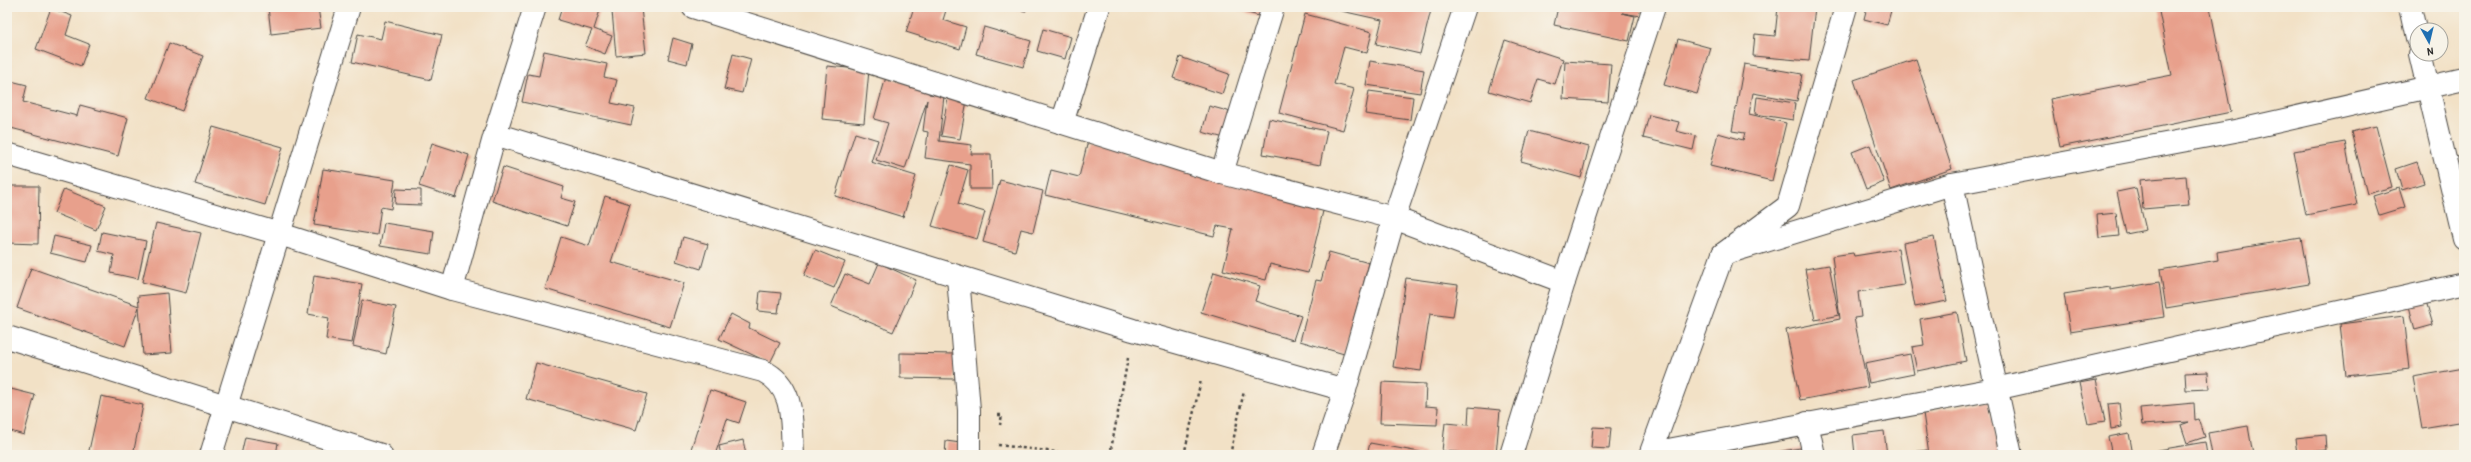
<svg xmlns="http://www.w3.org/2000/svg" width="2471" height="462" font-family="'Patrick Hand',sans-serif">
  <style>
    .building { fill: #e8a08c }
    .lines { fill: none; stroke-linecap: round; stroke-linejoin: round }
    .minor-casing { stroke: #494642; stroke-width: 24 }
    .path { stroke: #494642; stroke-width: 2.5; stroke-dasharray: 3 3; stroke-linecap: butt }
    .minor { stroke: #fff; stroke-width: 22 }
  </style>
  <rect width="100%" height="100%" fill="#f7f3e8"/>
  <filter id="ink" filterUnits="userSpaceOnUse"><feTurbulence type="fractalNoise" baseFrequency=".025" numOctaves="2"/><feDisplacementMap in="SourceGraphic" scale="8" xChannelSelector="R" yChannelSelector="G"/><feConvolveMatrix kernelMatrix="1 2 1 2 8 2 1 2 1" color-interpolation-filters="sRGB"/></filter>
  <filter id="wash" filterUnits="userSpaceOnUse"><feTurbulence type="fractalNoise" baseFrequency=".012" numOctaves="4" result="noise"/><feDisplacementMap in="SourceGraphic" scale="16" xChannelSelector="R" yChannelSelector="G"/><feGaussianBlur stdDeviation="0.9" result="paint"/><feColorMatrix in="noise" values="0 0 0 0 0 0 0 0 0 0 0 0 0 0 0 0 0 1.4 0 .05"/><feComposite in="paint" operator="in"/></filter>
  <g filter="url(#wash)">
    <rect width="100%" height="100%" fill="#f2e1c6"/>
    <g id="blocks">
      <!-- building -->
      <g class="building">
        <path d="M268,7H318L321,28L271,34Z"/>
        <path d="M562,7H601L594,29L612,36L605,54L585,46L592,30L558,20Z"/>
        <path d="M914,7H947L943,20L966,27L960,49L906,32Z"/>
        <path d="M998,7H1026V11Z"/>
        <path d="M1226,7H1269L1266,18Z"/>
        <path d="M1418,7L1431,10L1420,54L1376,44L1382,20L1328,8Z"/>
        <path d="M1558,7H1593L1604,9V7H1643L1641,16L1622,13L1635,16L1629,41L1554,25Z"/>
        <path d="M1778,7H1815L1809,61L1753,56L1755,34L1775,36Z"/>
        <path d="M1867,7H1892L1887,25L1864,19Z"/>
        <path d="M2158,7H2210L2231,112L2060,147L2050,99L2172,75Z"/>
        <path d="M51,8L72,16L66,35L89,44L81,66L36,49Z"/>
        <path d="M641,8L646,53L616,56L612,11Z"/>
        <path d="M1305,14L1372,32L1367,53L1344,47L1334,84L1354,89L1343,130L1279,113Z"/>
        <path d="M385,21L442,35L431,80L352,62L358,34L381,39Z"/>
        <path d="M984,27L1031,41L1023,67L976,54Z"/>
        <path d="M1043,29L1071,37L1065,59L1037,51Z"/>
        <path d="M673,38L692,44L687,64L668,59Z"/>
        <path d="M1678,39L1711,48L1697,94L1664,85Z"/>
        <path d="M1505,40L1563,59L1555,84L1538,79L1530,103L1489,91Z"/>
        <path d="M169,43L203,56L182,111L148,98Z"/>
        <path d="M544,51L607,64L604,77L617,80L611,103L635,108L631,125L522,102L528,74L539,76Z"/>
        <path d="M733,54L751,59L742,93L724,89Z"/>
        <path d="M1180,57L1229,74L1222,94L1173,78Z"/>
        <path d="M1916,59L1952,169L1891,190L1854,80Z"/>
        <path d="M1370,61L1424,70L1420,93L1366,85Z"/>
        <path d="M1565,61L1611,64L1608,102L1563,99Z"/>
        <path d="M1744,64L1802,74L1797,101L1753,93L1749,114L1786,123L1772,181L1710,166L1718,133L1743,140L1745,133L1732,131Z"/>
        <path d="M827,66L869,70L864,123L822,119Z"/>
        <path d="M886,77L930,90L929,94L944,96L939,141L972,145L971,154H991L992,189H970V164L925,158L928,132L923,131L927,100L905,169L876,160L888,123L874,119Z"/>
        <path d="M11,81L27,85L23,102L77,116L80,105L128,118L118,156L7,127V95Z"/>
        <path d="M1369,91L1413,97L1410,120L1365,114Z"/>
        <path d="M949,92L968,95L960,139L941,136Z"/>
        <path d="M1757,97L1795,103L1793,120L1755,114Z"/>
        <path d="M1209,106L1235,113L1228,139L1202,132Z"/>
        <path d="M1649,115L1679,122L1676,131L1696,136L1693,150L1643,138Z"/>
        <path d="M1269,119L1327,131L1320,165L1263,154Z"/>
        <path d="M2376,126L2392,187L2367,194L2351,132Z"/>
        <path d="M213,127L283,147L265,205L195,184Z"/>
        <path d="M1529,131L1589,147L1581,178L1521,161Z"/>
        <path d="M855,133L878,140L871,162L916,176L903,217L835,196Z"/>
        <path d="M1088,141L1124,149V154L1325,203L1308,273L1270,264L1266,280L1223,270L1233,229L1217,226L1214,236L1045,195L1051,170L1079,177Z"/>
        <path d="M2345,142L2357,205L2306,215L2294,151Z"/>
        <path d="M432,143L469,155L456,198L419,186Z"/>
        <path d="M1870,145L1884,182L1866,189L1852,152Z"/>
        <path d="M2417,162L2424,183L2402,190L2396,169Z"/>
        <path d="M951,165L968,170L958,204L985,212L977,239L932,226Z"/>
        <path d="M503,167L564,187L561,198L575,202L567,226L492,201Z"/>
        <path d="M323,169L395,180L391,209L381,207L377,235L314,225Z"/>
        <path d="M2186,176L2189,205L2143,209L2140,180Z"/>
        <path d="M1000,180L1043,191L1033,232L1021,229L1015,251L983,242Z"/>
        <path d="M9,186H39L38,244L8,243Z"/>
        <path d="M2136,188L2146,230L2126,234L2117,192Z"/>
        <path d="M2399,188L2405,207L2379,215L2373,196Z"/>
        <path d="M64,189L106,206L96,230L54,213Z"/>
        <path d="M396,189L421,190V205L395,204Z"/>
        <path d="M605,196L630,204L611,262L684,283L670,327L545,289L561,237L589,246Z"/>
        <path d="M2116,213L2119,236L2099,238L2097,215Z"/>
        <path d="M156,223L201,233L186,293L142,282Z"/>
        <path d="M384,223L434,231L431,254L380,246Z"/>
        <path d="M102,232L146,241L138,279L111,273L114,255L98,251Z"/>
        <path d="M54,236L92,245L87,262L50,253Z"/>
        <path d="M683,237L708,244L701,269L676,261Z"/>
        <path d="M1934,237L1947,301L1915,307L1903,243Z"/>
        <path d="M2301,238L2309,284L2166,308L2160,270L2218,260L2217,252Z"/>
        <path d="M1898,249L1904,285L1858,292L1861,317L1854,318L1868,387L1800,400L1786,330L1840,319L1832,256L1853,253L1854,256Z"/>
        <path d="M815,250L845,262L834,288L804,276Z"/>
        <path d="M1329,252L1369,263L1344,354L1300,341L1316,280L1321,281Z"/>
        <path d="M879,263L916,280L893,332L831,306L845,274L870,284Z"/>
        <path d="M1829,265L1839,315L1815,320L1805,269Z"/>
        <path d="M31,268L139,306L138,296L167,293L172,353L143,355L139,307L125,346L17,308Z"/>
        <path d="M1214,272L1260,286L1255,301L1301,316L1293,340L1201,312Z"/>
        <path d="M314,276L362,284L352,343L326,339L329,318L308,314Z"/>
        <path d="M1406,278L1458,285L1453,317L1430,314L1421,371L1393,367Z"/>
        <path d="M2159,282L2164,317L2070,332L2064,294L2110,287V290Z"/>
        <path d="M760,291L781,293L778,313L758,311Z"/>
        <path d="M362,300L396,307L386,354L353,346Z"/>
        <path d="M2426,301L2433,325L2415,330L2409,306Z"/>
        <path d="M1957,312L1966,361L1917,371L1912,347L1924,345L1920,319Z"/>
        <path d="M731,314L750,324L749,328L780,343L770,363L719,339Z"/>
        <path d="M2404,316L2410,369L2346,376L2340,324Z"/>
        <path d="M900,353L955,354V379L900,378Z"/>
        <path d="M1910,354L1914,374L1869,383L1865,363Z"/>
        <path d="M536,363L647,394L636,430L526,399Z"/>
        <path d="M2464,368V421L2422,428L2413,377Z"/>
        <path d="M2208,372L2209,389L2186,390L2185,373Z"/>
        <path d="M2096,380L2105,421L2088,424L2079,383Z"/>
        <path d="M1382,382L1426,384L1425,406L1438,407L1437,425L1380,423Z"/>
        <path d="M7,388L35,395L24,435L7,430Z"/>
        <path d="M710,390L746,402L739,423L727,419L715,455L691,449Z"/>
        <path d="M101,396L143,405L133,455H88Z"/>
        <path d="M1990,401L1999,455H1948L1947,452L1929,455L1923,413Z"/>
        <path d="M2119,403L2122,427L2111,429L2108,404Z"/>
        <path d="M2194,403L2195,420L2199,419L2205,437L2187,443L2181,425L2189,422L2142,425L2140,408Z"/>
        <path d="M1469,407L1500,410L1496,455L1442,451L1445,423L1468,425Z"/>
        <path d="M2248,426L2253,455H2212L2208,433Z"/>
        <path d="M1593,427L1611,428L1609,449L1591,448Z"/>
        <path d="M1884,431L1887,455H1855L1853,435Z"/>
        <path d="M2129,433L2133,455H2112L2108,437Z"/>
        <path d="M2325,435L2326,450L2297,454L2295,438Z"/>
        <path d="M245,437L278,443L276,455H241Z"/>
        <path d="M743,440L746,455H721L719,446Z"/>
        <path d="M946,441L968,444L967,455H945Z"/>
        <path d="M2205,442L2207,455H2142L2141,453Z"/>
        <path d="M1370,443L1425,453L1424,455H1367Z"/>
        <path d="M1806,447L1808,455H1765V454Z"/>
        <path d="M1927,450V455H1898V454Z"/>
      </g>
    </g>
  </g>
  <g filter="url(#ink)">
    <use href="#blocks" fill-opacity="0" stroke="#494642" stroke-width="1"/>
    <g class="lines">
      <!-- minor casing -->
      <g class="minor-casing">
        <g id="minor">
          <path d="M693,7L1222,173L1394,218L1564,282"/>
          <path d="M2410,7L2417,39"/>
          <path d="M2420,54L2464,239"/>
          <path d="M1062,123L1099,7"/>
          <path d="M495,134L1133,330L1345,390"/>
          <path d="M7,154L280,234L452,289L763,371C796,387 791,423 793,455"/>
          <path d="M1222,173L1273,7"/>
          <path d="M1952,184L2011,455"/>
          <path d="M1723,254L1952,184L2240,130L2464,79"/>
          <path d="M958,277L969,410V455"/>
          <path d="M452,289L495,134L535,7"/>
          <path d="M7,337L381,455"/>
          <path d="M1807,423L1814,455"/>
          <path d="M1652,453L1995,389L2464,284"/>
          <path d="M211,455L349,7"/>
          <path d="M1323,455L1345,390L1394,218L1465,7"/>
          <path d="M1511,455L1564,282L1654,7"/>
          <path d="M1650,455L1723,254L1788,206L1846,7"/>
        </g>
      </g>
      <!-- path -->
      <g class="path">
        <path d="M998,415H1002L1000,425"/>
        <path d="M998,445L1080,455"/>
        <path d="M1110,455L1128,358"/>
        <path d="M1178,455H1184"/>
        <path d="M1184,455L1201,380"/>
        <path d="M1230,455L1244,391"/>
      </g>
      <!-- minor -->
      <use href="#minor" class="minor"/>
    </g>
  </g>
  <!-- margin -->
  <rect width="2471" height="462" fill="none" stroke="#f7f3e8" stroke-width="24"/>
  <!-- north arrow -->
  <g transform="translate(2429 42) rotate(172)"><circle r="19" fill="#f7f3e8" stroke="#a5a39c"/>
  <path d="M0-3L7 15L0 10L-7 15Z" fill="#1f6fb2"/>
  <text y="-6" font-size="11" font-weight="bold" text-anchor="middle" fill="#2b2b2b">N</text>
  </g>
</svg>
